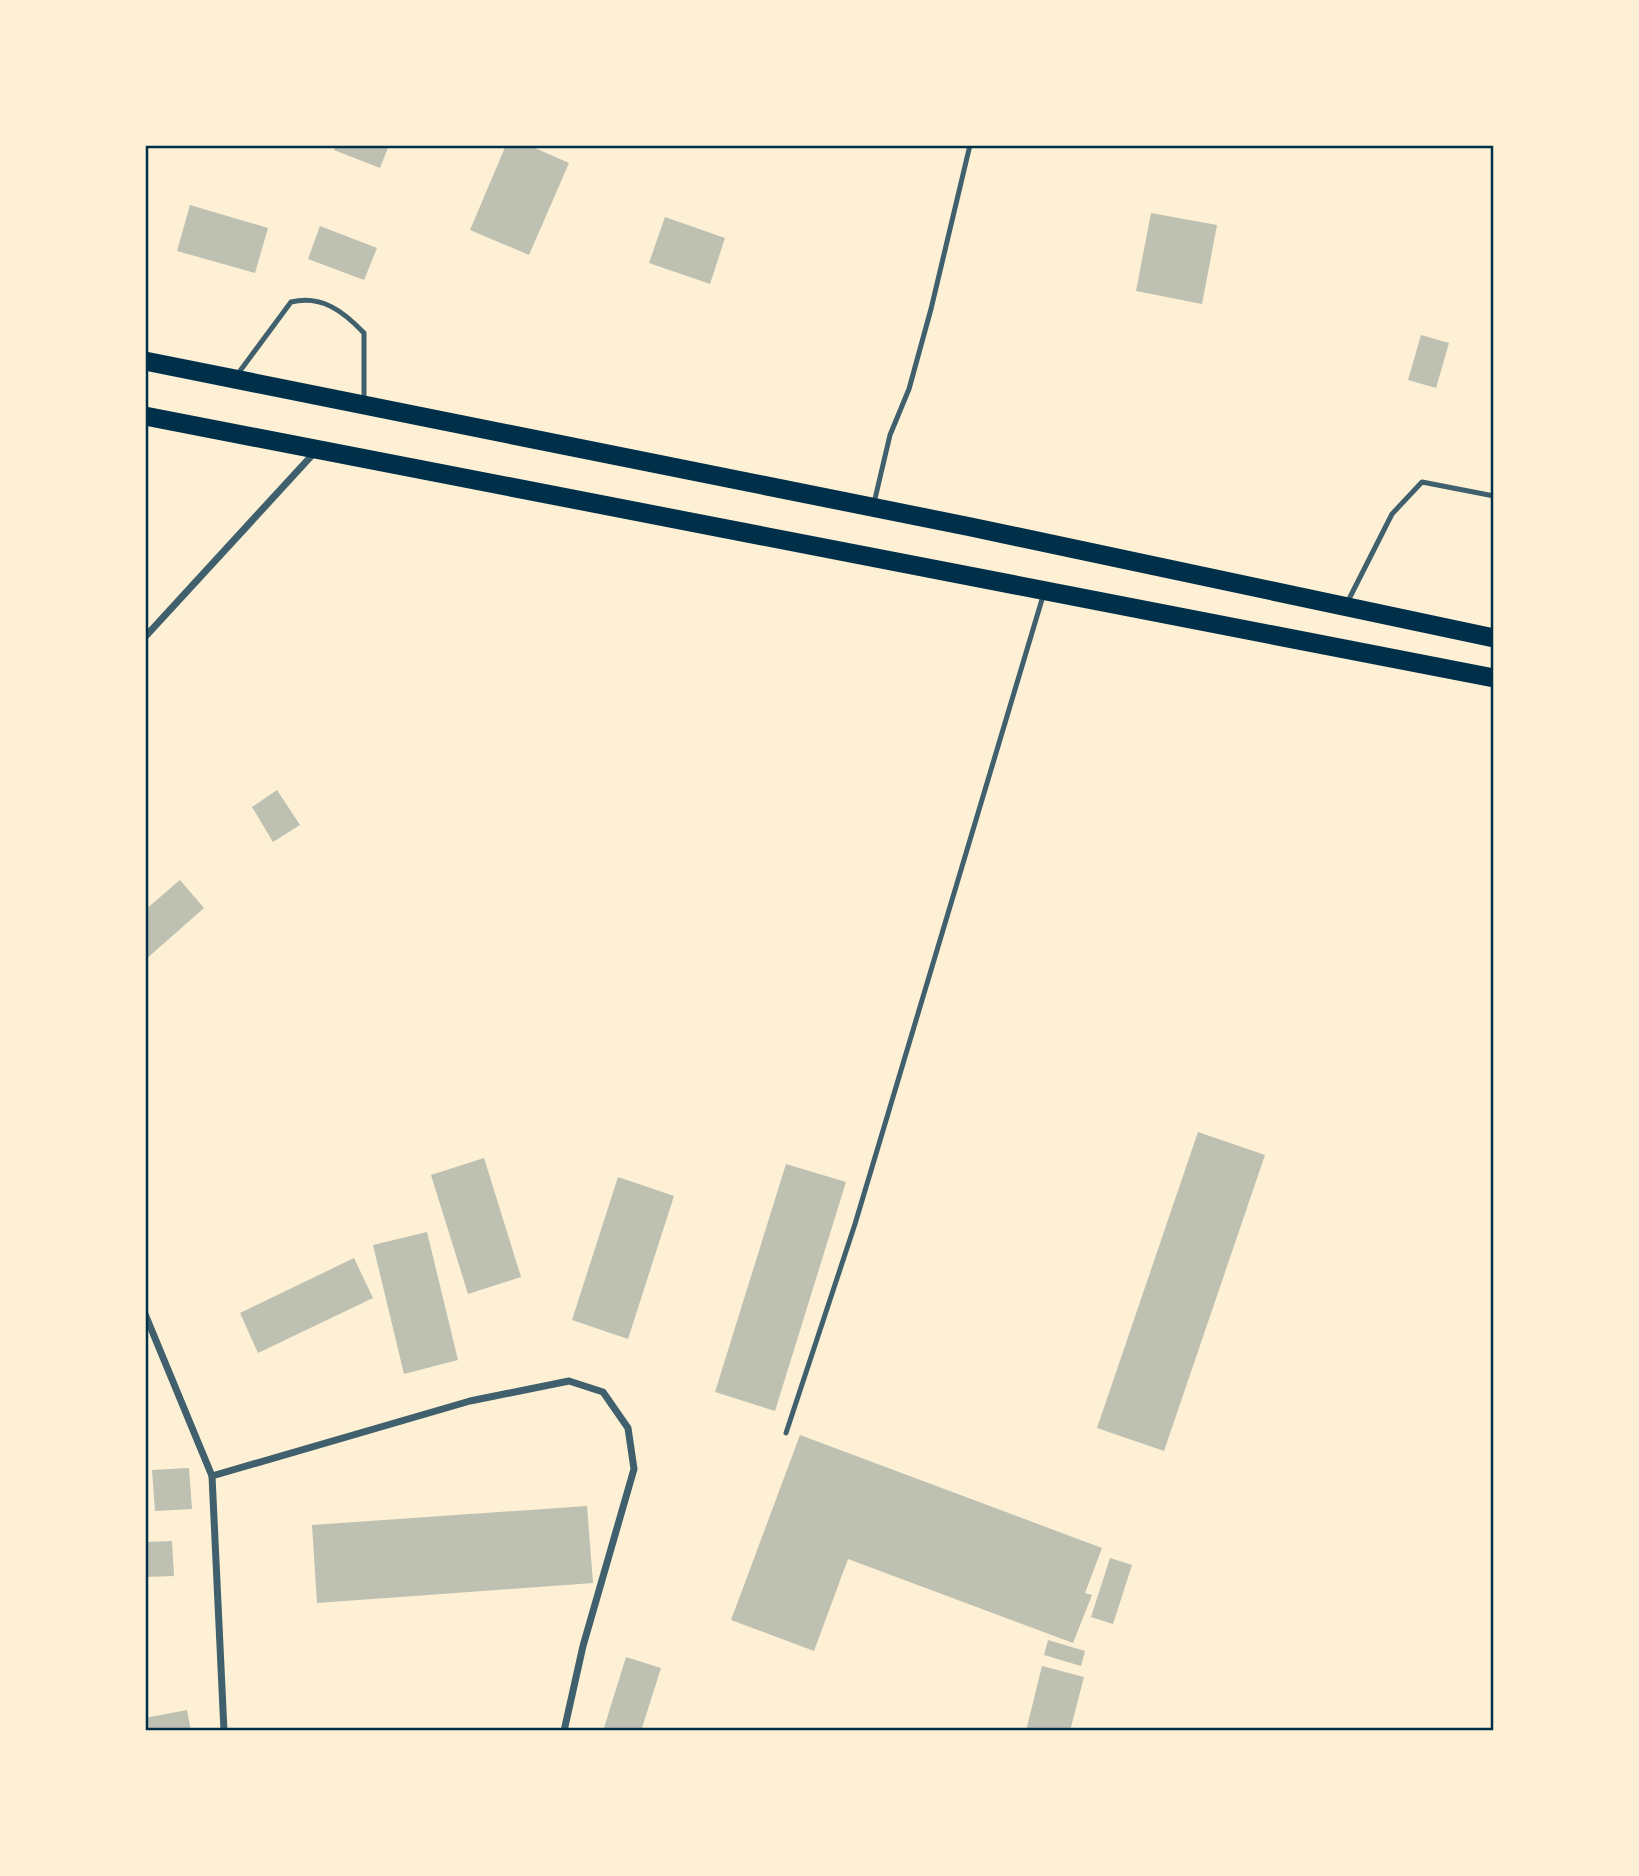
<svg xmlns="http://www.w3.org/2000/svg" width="1639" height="1876" font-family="Cabin,sans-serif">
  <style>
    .building { fill: #bec0b2 }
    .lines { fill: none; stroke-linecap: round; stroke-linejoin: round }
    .service { stroke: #3f606c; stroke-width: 5 }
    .minor { stroke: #3f606c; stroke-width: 7 }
    .trunk { stroke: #003049; stroke-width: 19 }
    .neatline { fill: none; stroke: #003049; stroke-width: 2.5 }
  </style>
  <rect width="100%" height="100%" fill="#fdf0d5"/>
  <!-- building -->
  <g class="building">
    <path d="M336,145H389L380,168L334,150Z"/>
    <path d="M506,145H528L569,163L529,255L470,230Z"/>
    <path d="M190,205L268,228L255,273L177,251Z"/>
    <path d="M1151,213L1217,225L1202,304L1136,291Z"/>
    <path d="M665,217L725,238L710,284L649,263Z"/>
    <path d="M320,226L377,248L364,280L308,259Z"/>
    <path d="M1421,335L1449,343L1436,388L1408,380Z"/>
    <path d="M277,790L300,825L273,842L252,807Z"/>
    <path d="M180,880L204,908L145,960V910Z"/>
    <path d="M1198,1132L1265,1155L1164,1451L1097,1428Z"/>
    <path d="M484,1158L521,1277L468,1294L431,1175Z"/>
    <path d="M786,1164L846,1182L775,1411L715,1392Z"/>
    <path d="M618,1177L674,1196L628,1339L572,1320Z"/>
    <path d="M427,1232L458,1360L404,1374L373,1245Z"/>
    <path d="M354,1258L373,1298L258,1353L240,1313Z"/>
    <path d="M800,1435L1102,1548L1085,1593L1092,1595L1073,1643L848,1559L814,1651L731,1620Z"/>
    <path d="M189,1468L192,1509L155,1511L152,1470Z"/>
    <path d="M587,1506L593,1583L317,1603L312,1525Z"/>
    <path d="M172,1541L174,1576L145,1577V1542Z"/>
    <path d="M1110,1558L1132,1565L1113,1624L1091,1617Z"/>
    <path d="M1048,1640L1085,1651L1081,1666L1044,1655Z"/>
    <path d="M626,1657L661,1668L641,1731H603Z"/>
    <path d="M1042,1666L1084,1677L1070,1731H1026Z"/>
    <path d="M187,1710L191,1731H145V1718Z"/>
  </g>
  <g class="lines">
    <!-- service -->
    <g class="service">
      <path d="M237,375L291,302C322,295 343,311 364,333V399"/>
      <path d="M874,503L890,435L909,389L931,309L970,145"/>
      <path d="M1347,603L1392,514L1422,482L1494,496"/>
      <path d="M786,1433L855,1224L1043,596"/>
    </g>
    <!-- minor -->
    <g class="minor">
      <path d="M145,637L315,452"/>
      <path d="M145,1314L212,1476L224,1731"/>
      <path d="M212,1476L470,1401L569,1381L603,1392L628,1428L634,1469L583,1646L564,1731"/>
    </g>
    <!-- trunk -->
    <g class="trunk">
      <path d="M145,361L971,527L1494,638"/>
      <path d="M145,416L1494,678"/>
    </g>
  </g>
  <!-- border -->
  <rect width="1639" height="1876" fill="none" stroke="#fdf0d5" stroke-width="294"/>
  <rect x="147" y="147" width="1345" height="1582" class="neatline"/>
</svg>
